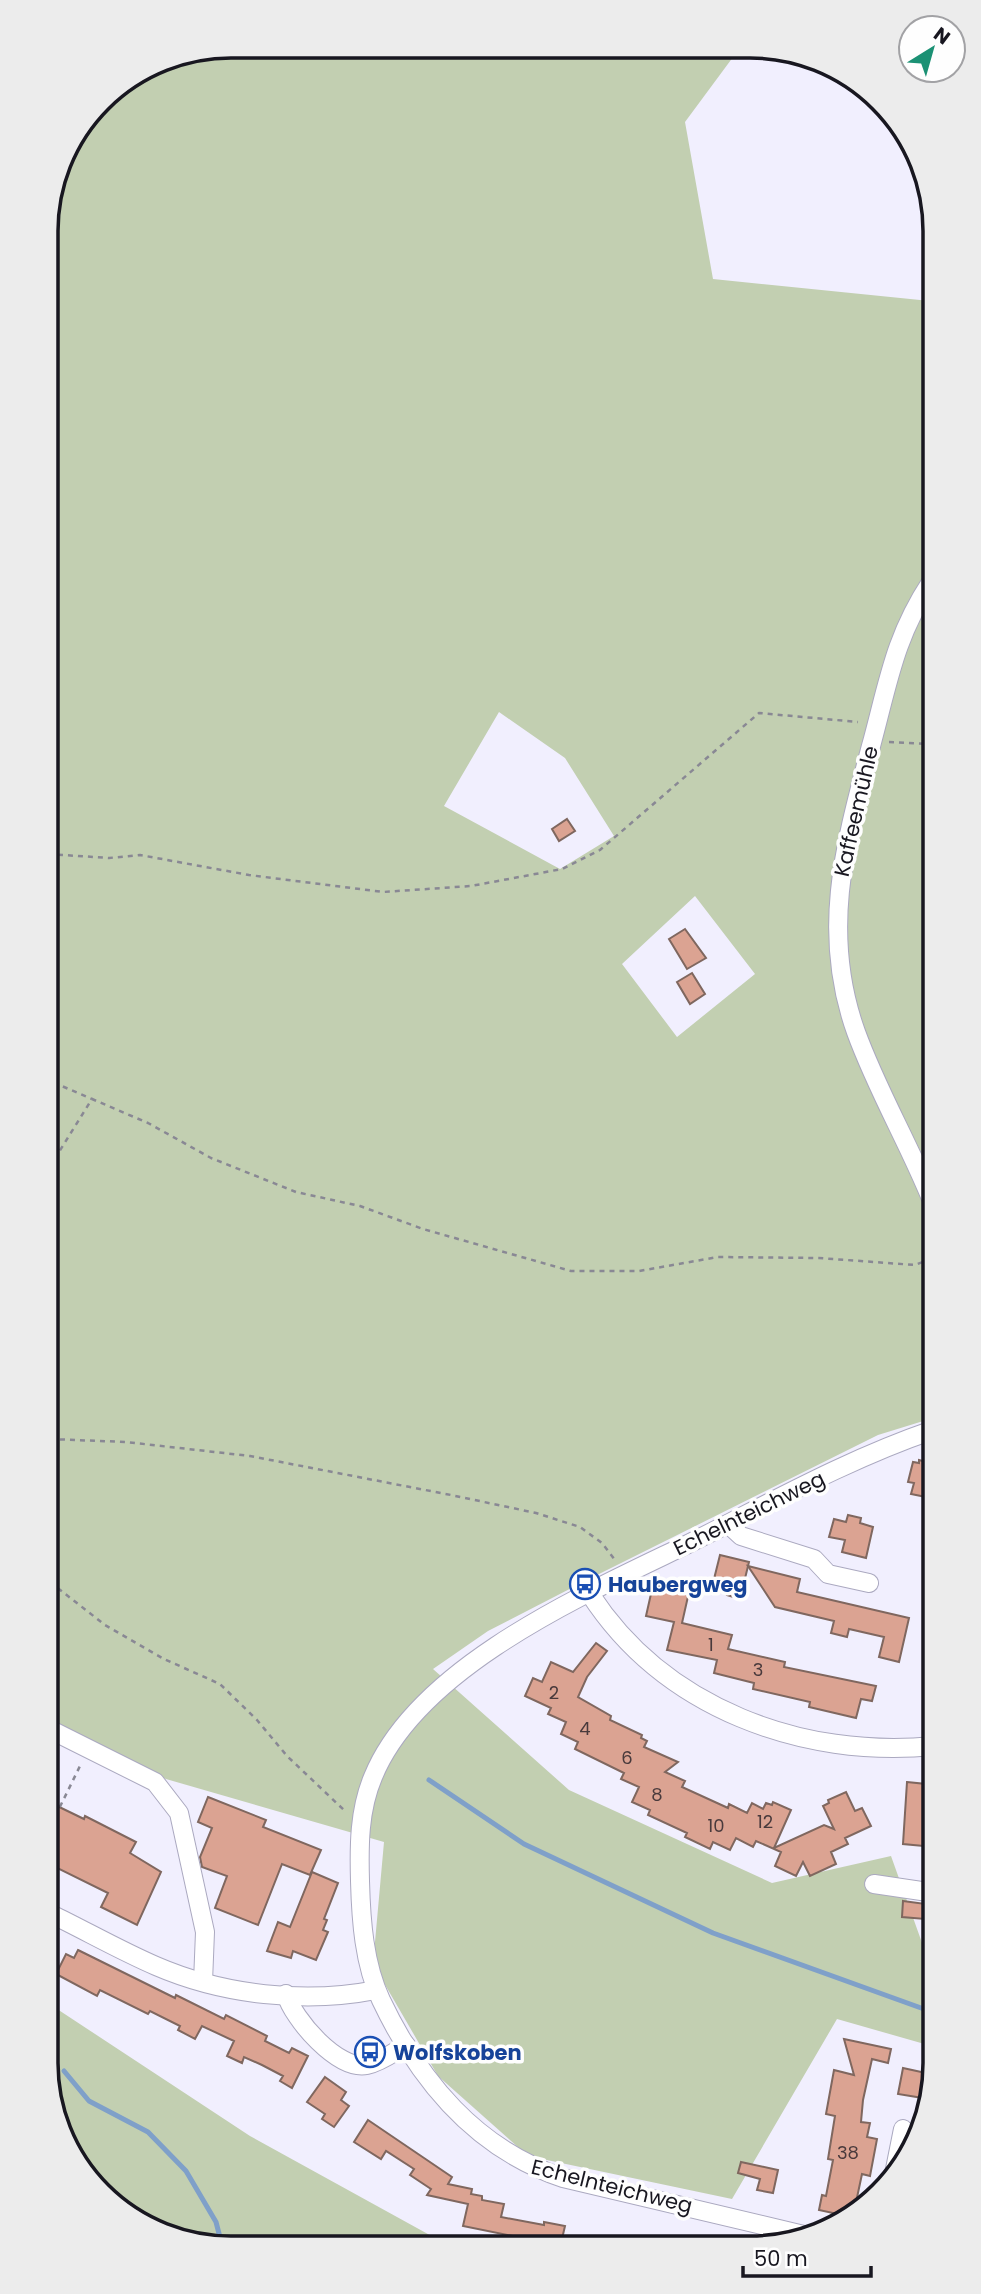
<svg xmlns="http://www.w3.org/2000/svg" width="981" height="2294" font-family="Poppins,sans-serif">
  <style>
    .green { fill: #c2cfb1; fill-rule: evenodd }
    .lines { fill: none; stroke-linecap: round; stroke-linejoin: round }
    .stream { stroke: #7fa0c9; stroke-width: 5 }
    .building { fill: #dba392; stroke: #7f675f; stroke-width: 2 }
    .minor-casing { stroke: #aba9c0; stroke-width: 20 }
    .path { stroke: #898894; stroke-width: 2.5; stroke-dasharray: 5 5; stroke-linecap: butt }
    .minor { stroke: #fff; stroke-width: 18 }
    .labels { text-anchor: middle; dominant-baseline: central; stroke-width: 7; stroke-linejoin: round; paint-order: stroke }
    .number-label { font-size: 18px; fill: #493a3c }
    .street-label { font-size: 21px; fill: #181720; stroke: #fefefe }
    .transit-label { font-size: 21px; font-weight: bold; fill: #164399; stroke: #fefefe; text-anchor: start }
    .rim { fill: none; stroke: #181720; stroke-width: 3.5 }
  </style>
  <rect width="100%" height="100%" fill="#f1effe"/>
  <!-- green -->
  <g class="green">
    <path d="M231,46L739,49L685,122L713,279L930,301L933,1418L878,1435L589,1579L488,1631L433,1669L569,1790L772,1883L891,1856L926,1954L935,1959V2047L837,2019L732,2199L528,2156L438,2076L373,1964L384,1842L166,1779L51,1723L46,218L65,149L108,92L160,59ZM499,712L565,758L614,836L560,869L444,806ZM695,896L755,974L677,1037L622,964Z"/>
    <path d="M51,2005L250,2136L446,2244L195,2245L115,2202L99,2192L52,2111Z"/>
  </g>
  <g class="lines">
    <!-- stream -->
    <g class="stream">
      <path d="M429,1780L524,1844L713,1933L935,2013"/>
      <path d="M64,2071L89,2101L148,2132L186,2171L216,2222L222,2245"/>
    </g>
  </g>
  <!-- building -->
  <g class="building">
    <path d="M567,819L575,831L559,841L552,829Z"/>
    <path d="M685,929L706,958L687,969L669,939Z"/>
    <path d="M692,973L705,994L690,1004L677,982Z"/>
    <path d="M919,1460L933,1464V1494L927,1492L926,1497L911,1494L914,1483L908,1482L913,1462L919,1463Z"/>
    <path d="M848,1515L861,1518L860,1523L873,1527L866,1558L842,1552L845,1540L829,1537L834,1519L846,1522Z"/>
    <path d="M720,1555L749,1562L740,1599L727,1595L729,1587L713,1583Z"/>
    <path d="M748,1566L800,1579L797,1592L909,1618L899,1662L879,1657L884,1637L849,1629L847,1637L831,1633L834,1621L775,1607Z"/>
    <path d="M653,1585L689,1592L682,1623L732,1635L728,1649L785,1662L784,1667L876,1686L872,1701L861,1699L856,1718L809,1707L810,1702L753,1689L754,1683L714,1673L717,1660L667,1650L674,1622L646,1616Z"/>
    <path d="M596,1643L607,1651L587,1677L578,1697L611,1716L610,1720L642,1735L641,1738L647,1741L644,1747L678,1762L665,1772L685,1781L682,1787L728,1808L729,1804L747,1813L752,1803L763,1809L766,1803L772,1805L773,1802L791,1810L774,1848L824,1825L834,1829L823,1806L829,1803L828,1800L846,1792L855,1811L862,1808L871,1826L845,1838L848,1844L831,1852L836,1864L810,1876L803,1862L796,1876L775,1866L781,1852L756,1841L753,1847L736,1838L730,1850L713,1842L710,1849L685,1837L687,1833L648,1815L650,1810L632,1802L639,1787L621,1779L624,1773L575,1749L578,1742L561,1734L566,1722L548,1714L551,1708L525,1696L533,1678L542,1682L551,1662L573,1672Z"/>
    <path d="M907,1782L926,1784V1789H933L934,1847L903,1844Z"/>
    <path d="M208,1797L266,1820L263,1827L321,1850L310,1875L282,1864L258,1925L215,1908L227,1876L202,1867L200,1857L212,1828L198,1822Z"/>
    <path d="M51,1803L84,1819L85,1816L136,1842L130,1853L161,1872L137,1925L101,1907L108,1893L51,1865Z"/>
    <path d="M312,1872L338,1883L324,1919L327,1920L323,1930L328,1932L316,1960L293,1951L291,1958L267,1951L278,1922L290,1927Z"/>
    <path d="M903,1901L926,1904L925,1919L902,1917Z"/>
    <path d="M78,1950L175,1998L176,1995L224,2019L226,2015L267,2036L265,2041L289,2053L292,2048L308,2056L292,2088L280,2081L283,2076L262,2065L244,2057L242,2063L227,2056L234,2041L202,2026L195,2039L178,2030L180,2026L150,2011L148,2014L100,1990L97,1996L56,1974L66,1954L74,1958Z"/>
    <path d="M844,2039L891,2049L888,2063L872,2059L863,2100L861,2122L870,2123L867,2137L877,2139L870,2176L862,2174L855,2207L842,2215L819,2210L822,2195L826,2196L833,2160L828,2159L835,2116L826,2114L834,2070L854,2075Z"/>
    <path d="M903,2068L935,2075L929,2099L898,2094Z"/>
    <path d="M325,2077L346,2092L341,2100L349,2106L334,2127L322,2119L325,2114L307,2102Z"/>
    <path d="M368,2120L452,2177L448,2184L472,2189L471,2194L482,2196V2200L504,2204L501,2217L544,2225V2222L565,2226L561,2243L517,2244L518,2237L463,2226L468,2204L427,2195L431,2189L410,2175L414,2169L386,2151L381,2159L354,2142Z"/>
    <path d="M741,2162L778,2170L773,2193L757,2190L760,2179L738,2173Z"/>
  </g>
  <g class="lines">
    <!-- minor casing -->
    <g class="minor-casing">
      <g id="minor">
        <path d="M931,582C894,638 888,684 871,746C845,844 820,932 856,1032C877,1090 909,1144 932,1201"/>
        <path d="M728,1524L741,1536L814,1559L828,1574L869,1583"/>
        <path d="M590,1594C664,1708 802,1759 934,1746"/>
        <path d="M51,1730L155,1782L179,1813L205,1932L203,1982"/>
        <path d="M874,1884L935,1893"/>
        <path d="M51,1914C86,1931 121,1951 156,1966C223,1995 305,2004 376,1990"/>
        <path d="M286,1994C293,2019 338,2071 367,2065C381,2062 394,2052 406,2045"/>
        <path d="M893,2179L903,2129"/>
        <path d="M808,2236L563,2178C476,2149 420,2082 381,2000C364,1964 361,1920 360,1881C359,1846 359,1810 373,1777C418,1666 587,1593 690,1543C770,1503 848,1459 933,1430"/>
      </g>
    </g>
    <!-- path -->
    <g class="path">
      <path d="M889,742L931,744"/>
      <path d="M48,854L109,858L140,855L249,875L383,892L471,886L562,869L600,850L759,713L858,722"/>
      <path d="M49,1073L57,1084L92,1099"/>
      <path d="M49,1178L54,1160L92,1099L148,1123L211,1158L296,1192L360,1206L423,1229L571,1271H639L718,1257L819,1258L915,1265L933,1258"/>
      <path d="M50,1439L126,1442L250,1456L451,1495L536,1513L580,1527L602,1543L615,1560"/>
      <path d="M50,1582L105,1625L164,1659L220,1684L257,1720L287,1756L345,1811"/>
      <path d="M51,1825L81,1764"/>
    </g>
    <!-- minor -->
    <use href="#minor" class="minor"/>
  </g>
  <!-- icons -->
  <defs>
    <g id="bus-ring" transform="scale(1.575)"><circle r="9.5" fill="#fefefe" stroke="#1a4fb4" stroke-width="1.5"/><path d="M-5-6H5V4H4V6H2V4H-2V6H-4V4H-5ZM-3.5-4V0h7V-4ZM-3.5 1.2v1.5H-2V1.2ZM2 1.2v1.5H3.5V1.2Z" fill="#1a4fb4"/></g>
  </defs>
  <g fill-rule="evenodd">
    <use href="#bus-ring" x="585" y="1584"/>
    <use href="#bus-ring" x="370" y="2052"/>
  </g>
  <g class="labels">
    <!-- number labels -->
    <g class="number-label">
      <text x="711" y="1644">1</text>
      <text x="758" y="1669">3</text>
      <text x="554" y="1692">2</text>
      <text x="585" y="1728">4</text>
      <text x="627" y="1757">6</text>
      <text x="657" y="1794">8</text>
      <text x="765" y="1821">12</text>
      <text x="716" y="1825">10</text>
      <text x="848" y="2152">38</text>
    </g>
    <!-- street labels -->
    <g class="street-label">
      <text transform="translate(856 811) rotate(-77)">Kaffeemühle</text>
      <text transform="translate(749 1513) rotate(-26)">Echelnteichweg</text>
      <text transform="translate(612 2186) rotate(14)">Echelnteichweg</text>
    </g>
    <!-- transit labels -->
    <g class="transit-label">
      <text x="608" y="1584">Haubergweg</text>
      <text x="393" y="2052">Wolfskoben</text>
    </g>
  </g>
  <!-- crop -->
  <path d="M0 0H981V2294H0ZM231 58H750A173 173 0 0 1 923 231V2063A173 173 0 0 1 750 2236H231A173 173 0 0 1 58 2063V231A173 173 0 0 1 231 58Z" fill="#ececec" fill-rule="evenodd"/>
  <path class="rim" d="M231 58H750A173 173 0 0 1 923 231V2063A173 173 0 0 1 750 2236H231A173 173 0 0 1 58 2063V231A173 173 0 0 1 231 58Z"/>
  <!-- north arrow -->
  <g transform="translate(932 49) rotate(37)"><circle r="33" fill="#fefefe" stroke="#a2a2a5" stroke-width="2"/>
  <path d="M0-5L12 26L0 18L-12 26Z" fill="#1b9174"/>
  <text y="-10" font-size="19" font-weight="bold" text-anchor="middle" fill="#181720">N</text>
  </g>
  <!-- scale -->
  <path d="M743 2266v10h128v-10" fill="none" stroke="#181720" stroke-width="3.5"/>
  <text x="754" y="2266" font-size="21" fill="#181720" stroke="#fefefe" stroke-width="5" paint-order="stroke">50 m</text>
</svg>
